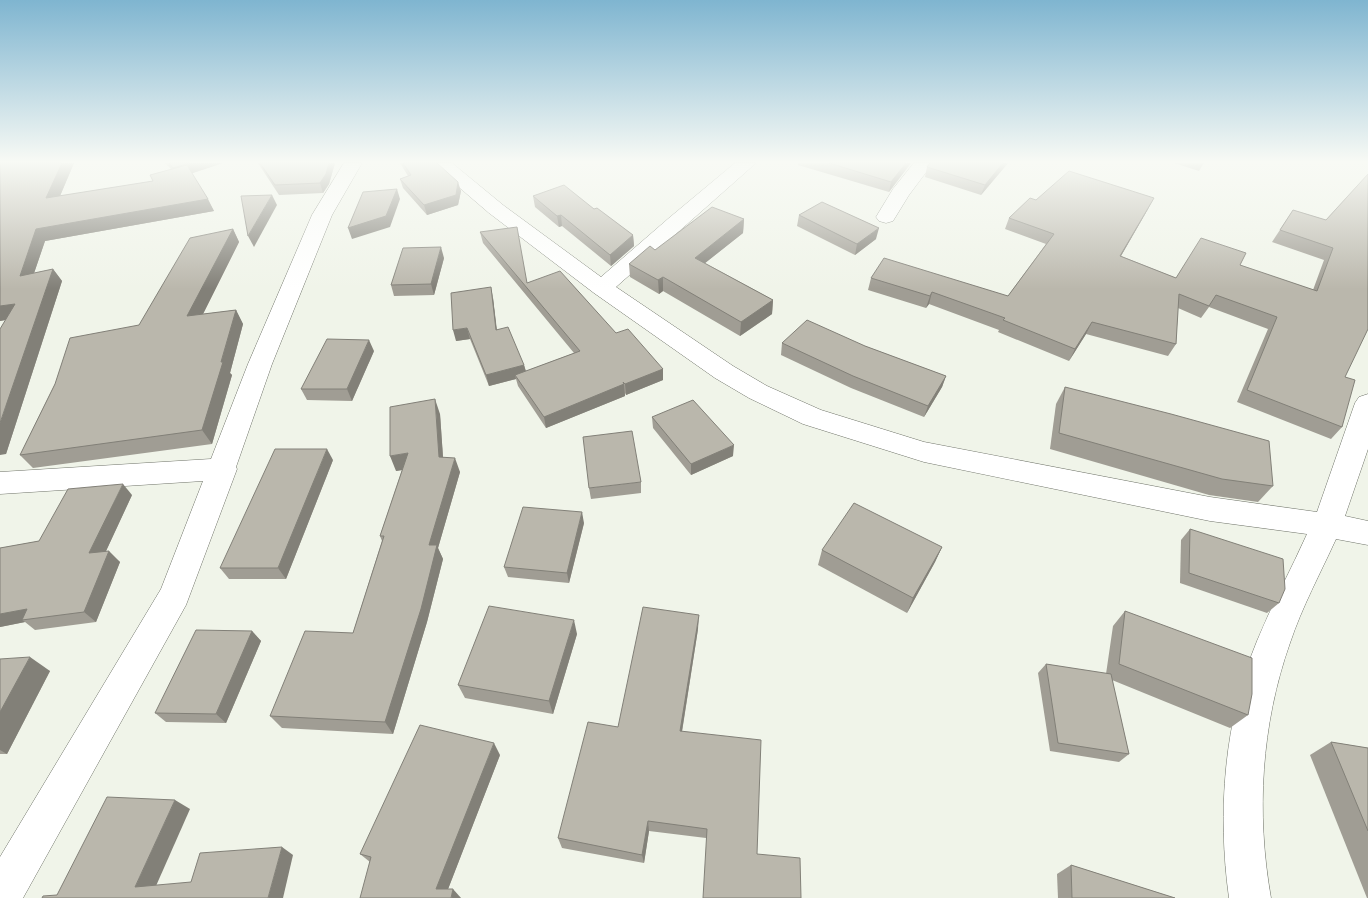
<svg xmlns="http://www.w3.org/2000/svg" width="1368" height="898" font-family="'DejaVu Sans',sans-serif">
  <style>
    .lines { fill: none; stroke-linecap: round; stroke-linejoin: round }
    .minor-casing { stroke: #70746a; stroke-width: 1 }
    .minor { fill: #fff; fill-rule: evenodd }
    .wall { fill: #a09d94 }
    .shaded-wall { fill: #828078 }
    .building { fill: #bab7ac; stroke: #828078 }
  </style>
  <rect width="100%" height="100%" fill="#f0f4e9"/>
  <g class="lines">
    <!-- minor casing -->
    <g class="minor-casing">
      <g id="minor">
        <path d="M344,163H362L332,215L272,364L236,467L237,469L186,605L23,898H0V857L161,589L203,481L0,494V472L211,459L248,364L312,215Z"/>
        <path d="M431,163H452L503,205L601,277L669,218L735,163H756L616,287L733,366L767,386L821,410L924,442L1210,497L1317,512L1355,403L1359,397L1368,394V449L1345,516L1368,521V545L1336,539C1320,574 1302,607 1290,643C1261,725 1256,813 1271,898H1229C1217,812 1224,721 1257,641C1272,604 1291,570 1307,534L1210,521L924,462L803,424L749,398L715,378L594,293L489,213Z"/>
        <path d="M914,163H933L909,195L893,221L886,223L879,221L876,217L893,189Z"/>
      </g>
    </g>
    <!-- minor -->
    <use href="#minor" class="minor"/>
  </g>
  <!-- wall -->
  <g class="wall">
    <path d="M0,163H74L60,196L153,181L171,169L165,163H223L192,173L214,211L45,241L34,273L53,269L62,281L6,454V320L0,321Z"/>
    <path d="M258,163H335L329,184L323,193L279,195Z"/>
    <path d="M400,163H437L461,191L458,205L427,215L403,188L400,179L408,176Z"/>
    <path d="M798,163H911L889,192L798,165Z"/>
    <path d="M930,163H1008L981,195L925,177L927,167Z"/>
    <path d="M1174,163H1204L1199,171Z"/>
    <path d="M1368,174L1345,377L1342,427L1331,439L1237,402L1268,329L1209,307L1201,318L1178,308L1176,344L1168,356L1086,334L1069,361L998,332L999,330L929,304L926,308L868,290L871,278L1008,296L1046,244L1005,229L1009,218L1036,200L1148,209L1121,256L1176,278L1240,265L1313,290L1324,260L1272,242L1293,210L1326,220Z"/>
    <path d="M533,196L594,209L633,235L634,246L611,266L562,226L559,227L535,207Z"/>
    <path d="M799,215L876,239L855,255L797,226Z"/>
    <path d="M744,219L743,233L705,263L773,300L772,314L740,336L663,291L659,294L630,277L629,264L655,250Z"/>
    <path d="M233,229L239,242L203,314L236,310L243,324L230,373L232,375L212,444L33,468L20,455L55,384L139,325Z"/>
    <path d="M480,232L527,283L616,333L663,369V380L626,395L625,393V396L546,428L518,386L516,379L489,386L470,339L456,341L493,298L497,330L524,365L526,371L574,353L483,243Z"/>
    <path d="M444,258L434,295L394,296L391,285Z"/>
    <path d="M782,343L865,346L946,376L942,387L924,417L851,388L781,355Z"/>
    <path d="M374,351L352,401L307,400L301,389Z"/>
    <path d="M1065,387L1273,486L1258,502L1209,495L1050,449L1056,404Z"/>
    <path d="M440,414L443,457L460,472L438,548L443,559L427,622L393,734L282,728L270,716L353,633L382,541L380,536L402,470L396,471Z"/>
    <path d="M652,417L733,456L691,475L653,428Z"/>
    <path d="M333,460L286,579H229L220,568Z"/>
    <path d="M641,482V493L591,499L589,488Z"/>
    <path d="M132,495L106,551L120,562L96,622L35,630L25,622L0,627V548L39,541Z"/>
    <path d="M584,523L569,583L508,577L504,567Z"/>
    <path d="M1190,529L1279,603L1267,613L1180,583L1181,540Z"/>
    <path d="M942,547L935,562L907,613L818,565L822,550Z"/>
    <path d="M1125,611L1248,715L1230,728L1112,680L1129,754L1119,762L1050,751L1038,673L1046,664L1106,674L1113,626Z"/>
    <path d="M698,629L682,732L757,854L801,898L706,838L649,831L644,863L562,848L558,838L618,727Z"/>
    <path d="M252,631L261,641L226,723L166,722L155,713Z"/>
    <path d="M577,634L553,714L465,698L458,685Z"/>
    <path d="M0,659L50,671L7,754H0Z"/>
    <path d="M1331,742L1368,748V898H1367L1310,755Z"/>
    <path d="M500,755L448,889L461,898L370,862L360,854Z"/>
    <path d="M1071,865L1175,898H1058L1057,874Z"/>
  </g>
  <!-- shaded-wall -->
  <g class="shaded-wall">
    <path d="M62,163H74L54,210L46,198Z"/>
    <path d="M189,163H223L178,178L173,168Z"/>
    <path d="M329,163H335L329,184L323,193L320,183Z"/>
    <path d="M906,163H911L889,192L891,182Z"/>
    <path d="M1003,163H1008L981,195L985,185Z"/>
    <path d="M458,182L461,191L458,205L427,215L424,205Z"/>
    <path d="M397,189L400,199L390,227L352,239L348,228Z"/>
    <path d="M272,195L277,205L254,247L248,236Z"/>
    <path d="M1154,198L1148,209L1114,268L1120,256Z"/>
    <path d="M208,199L214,211L45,241L29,288L20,276L36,229Z"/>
    <path d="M561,215L562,226L559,227L557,216Z"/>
    <path d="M744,219L743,233L695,271V258Z"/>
    <path d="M879,228L876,239L855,255L857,244Z"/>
    <path d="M233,229L239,242L195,330L187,316Z"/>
    <path d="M633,235L634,246L611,266L610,255Z"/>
    <path d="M441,247L444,258L434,295L431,284Z"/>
    <path d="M53,269L62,281L6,454L0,455V423Z"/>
    <path d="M663,277V291L659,294L658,280Z"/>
    <path d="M491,287L493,298L498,342L496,330Z"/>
    <path d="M932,292L929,304L926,308L930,296Z"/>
    <path d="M773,300L772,314L740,336L741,322Z"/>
    <path d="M15,304L25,316L0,321V306Z"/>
    <path d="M236,310L243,324L230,373L232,375L212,444L202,430Z"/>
    <path d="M1092,322L1086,334L1069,361L1075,349Z"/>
    <path d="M467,328L470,339L456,341L453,330Z"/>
    <path d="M369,340L374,351L352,401L347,389Z"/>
    <path d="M524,365L527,376L515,375L516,379L489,386L486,375Z"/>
    <path d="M663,369V380L626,395L625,384Z"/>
    <path d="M946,376L942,387L924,417L928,406Z"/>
    <path d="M624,384L625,396L546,428L544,417Z"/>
    <path d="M435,399L440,414L444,472L439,457Z"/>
    <path d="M734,445L733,456L691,475V464Z"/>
    <path d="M327,449L333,460L286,579L278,568Z"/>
    <path d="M408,453L414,468L396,471L390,456Z"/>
    <path d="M455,458L460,472L438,548L443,559L427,622L393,734L385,722L429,545Z"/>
    <path d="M123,484L132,495L100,564L89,553Z"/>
    <path d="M582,512L584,523L569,583L567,573Z"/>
    <path d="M942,547L935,562L907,613L913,598Z"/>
    <path d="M109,551L120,562L96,622L84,612Z"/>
    <path d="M27,609L22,620L25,622L0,627V614Z"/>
    <path d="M699,615L698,629L680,743V731Z"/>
    <path d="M574,620L577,634L553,714L549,701Z"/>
    <path d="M252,631L261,641L226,723L216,714Z"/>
    <path d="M30,657L50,671L7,754L0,750V712Z"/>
    <path d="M494,743L500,755L445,897L436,889Z"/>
    <path d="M175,800L190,809L152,895L135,887Z"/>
    <path d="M648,821L649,831L644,863L642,855Z"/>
    <path d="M282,847L293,855L283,898H268Z"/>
    <path d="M453,889L461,898H451Z"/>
  </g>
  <!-- building -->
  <g class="building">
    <path d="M0,163H62L46,198L153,181L150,175L187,165L208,199L36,229L20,276L53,269L0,423V329L15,304L0,306Z"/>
    <path d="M169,163H189L173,168Z"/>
    <path d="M260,163H329L326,174L320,183L275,185Z"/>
    <path d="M403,163H437L458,182L456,195L424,205L400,179L411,175Z"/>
    <path d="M829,163H906L891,182Z"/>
    <path d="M930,163H1003L985,185L927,167Z"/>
    <path d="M1069,171L1154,198L1120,256L1176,278L1201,238L1246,253L1240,265L1317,291L1333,248L1280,230L1293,210L1326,220L1368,174V329L1345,377L1355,380L1342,427L1247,390L1277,317L1216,295L1209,306L1179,294L1176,344L1092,322L1075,349L1003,320L1005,318L932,292L930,296L871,278L884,258L1008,296L1054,234L1009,218L1030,198L1036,200Z"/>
    <path d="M564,185L594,209L597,208L633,235L610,255L561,215L557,216L533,196Z"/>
    <path d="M397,189L386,216L348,228L363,192Z"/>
    <path d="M272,195L248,236L241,196Z"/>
    <path d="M822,202L879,228L857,244L799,215Z"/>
    <path d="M712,207L744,219L695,258L773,300L741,322L663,277L658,280L629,264L650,246L655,250Z"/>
    <path d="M517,227L527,283L560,271L616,333L628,329L663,369L625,384L623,382L624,384L544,417L515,375L580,351L480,232Z"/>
    <path d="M233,229L187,316L236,310L221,362H223L202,430L20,455L55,384L70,338L139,325L190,238Z"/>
    <path d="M441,247L431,284L391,285L403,248Z"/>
    <path d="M491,287L496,330L508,327L524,365L486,375L467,328L453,330L451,293Z"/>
    <path d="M807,320L865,346L946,376L928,406L853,376L782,343Z"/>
    <path d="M327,339L369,340L347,389H301Z"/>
    <path d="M1065,387L1171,414L1269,441L1273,486L1222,479L1059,433Z"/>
    <path d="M435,399L439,457L455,458L429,545H437L421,609L385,722L270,716L305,631L353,633L384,536H380L408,453L390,456V407Z"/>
    <path d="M693,400L734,445L691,464L652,417Z"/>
    <path d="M632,431L641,482L589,488L583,437Z"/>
    <path d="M275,449H327L278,568H220Z"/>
    <path d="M123,484L89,553L109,551L84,612L22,620L27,609L0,614V548L39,541L68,489Z"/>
    <path d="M854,503L942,547L913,598L822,550Z"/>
    <path d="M523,507L582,512L567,573L504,567Z"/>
    <path d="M1190,529L1283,559L1285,589L1279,603L1189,573Z"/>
    <path d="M489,606L574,620L549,701L458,685Z"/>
    <path d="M643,607L699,615L680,731L761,740L757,854L800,858L801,898H703L707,829L648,821L642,855L558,838L588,722L618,727Z"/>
    <path d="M1125,611L1252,658V694L1248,715L1119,664Z"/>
    <path d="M196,630L252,631L216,714L155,713Z"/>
    <path d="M30,657L0,712V659Z"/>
    <path d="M1046,664L1111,674L1129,754L1058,743Z"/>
    <path d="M420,725L494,743L436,889H453L451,898H360L371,857L360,854Z"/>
    <path d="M1331,742L1368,748V831Z"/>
    <path d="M107,797L175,800L135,887L191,882L200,853L282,847L268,898H42L43,896L57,895Z"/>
    <path d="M1071,865L1175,898H1072Z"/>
  </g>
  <!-- sky -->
  <linearGradient id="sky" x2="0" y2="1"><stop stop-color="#7fb5d0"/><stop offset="0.56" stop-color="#f8faf5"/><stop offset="1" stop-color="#f8faf5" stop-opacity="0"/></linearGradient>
  <rect width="1368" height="289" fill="url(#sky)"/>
</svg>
